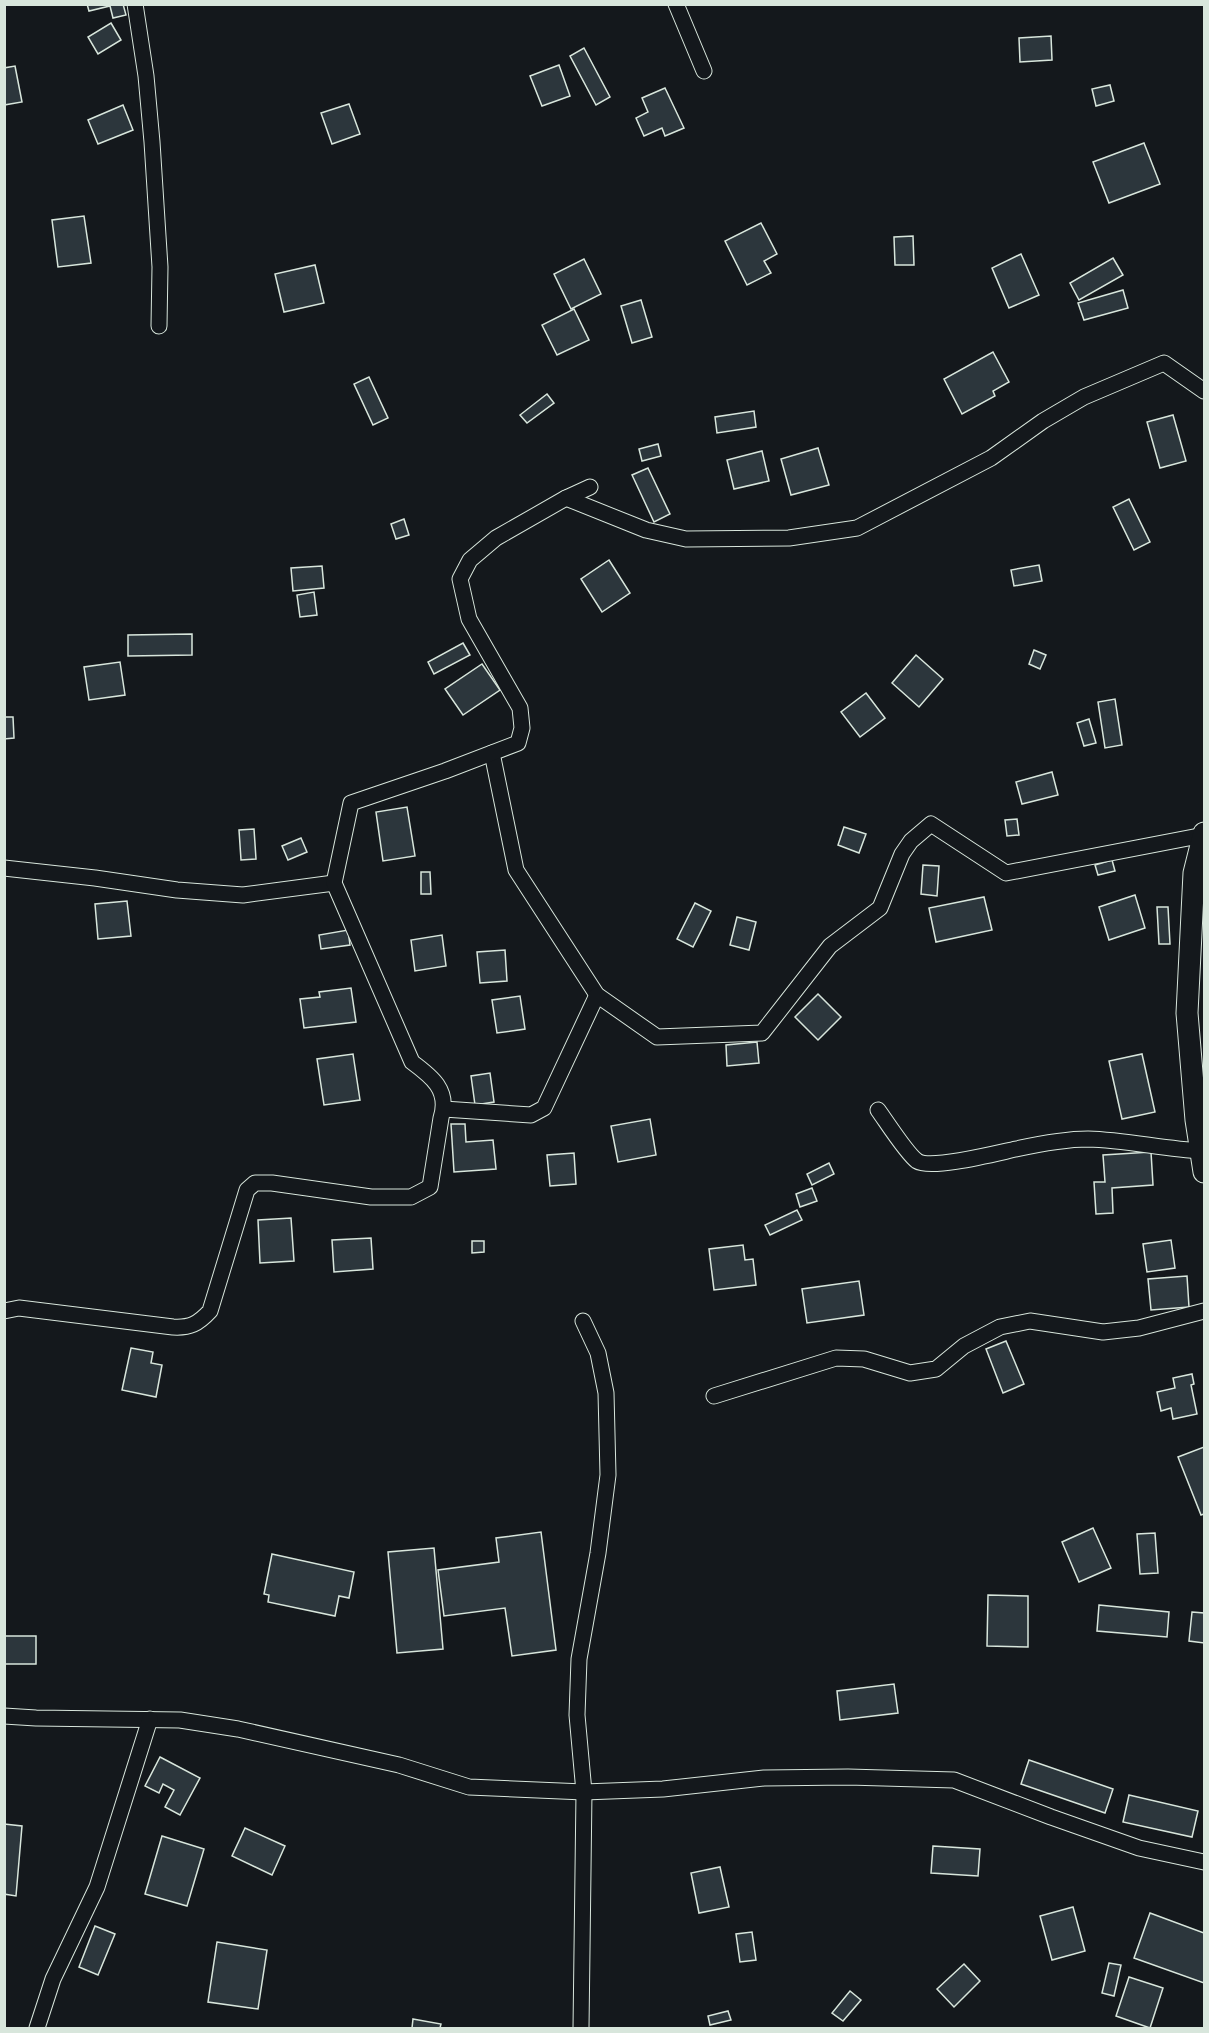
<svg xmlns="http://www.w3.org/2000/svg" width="1209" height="2033" font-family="Montserrat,sans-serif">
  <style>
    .building { fill: #2c363c; stroke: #d8e6dc; stroke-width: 1.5 }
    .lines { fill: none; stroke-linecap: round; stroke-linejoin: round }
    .street-casing { stroke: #d8e6dc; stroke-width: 17 }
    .secondary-casing { stroke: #d8e6dc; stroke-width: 23 }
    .street { stroke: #14181c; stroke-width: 15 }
    .secondary { stroke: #14181c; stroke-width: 21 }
  </style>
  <rect width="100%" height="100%" fill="#14181c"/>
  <!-- building -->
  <g class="building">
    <path d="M87,4H123L126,15L113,18L110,6L89,11Z"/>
    <path d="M111,23L121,40L98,54L88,37Z"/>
    <path d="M1051,36L1052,60L1020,62L1019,38Z"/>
    <path d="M584,48L610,97L596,105L570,56Z"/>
    <path d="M559,65L570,96L542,106L530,76Z"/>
    <path d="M15,66L22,102L4,105V68Z"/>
    <path d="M1110,85L1114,101L1096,106L1092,89Z"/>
    <path d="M665,88L684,128L665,136L662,128L644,136L636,118L648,112L642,98Z"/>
    <path d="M349,104L360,134L332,144L321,113Z"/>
    <path d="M123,105L133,130L98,144L88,120Z"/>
    <path d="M1144,143L1160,184L1109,203L1093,162Z"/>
    <path d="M84,216L91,263L58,267L52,220Z"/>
    <path d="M761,223L777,254L764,261L771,273L747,285L725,241Z"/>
    <path d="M913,236L914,265H895L894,237Z"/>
    <path d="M1021,254L1039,295L1009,308L992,268Z"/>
    <path d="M1113,258L1123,275L1079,300L1070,283Z"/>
    <path d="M584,259L601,294L571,309L554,274Z"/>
    <path d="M315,265L324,303L284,312L275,274Z"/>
    <path d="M1123,290L1128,308L1084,320L1078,303Z"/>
    <path d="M641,300L652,337L632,343L621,306Z"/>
    <path d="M574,309L589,340L557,355L542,325Z"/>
    <path d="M993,352L1009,382L993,391L995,396L962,414L944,379Z"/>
    <path d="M369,377L388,418L373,425L354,384Z"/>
    <path d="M547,394L554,403L527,423L520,415Z"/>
    <path d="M754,411L756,427L717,433L715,417Z"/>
    <path d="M1173,415L1186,461L1160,468L1147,422Z"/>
    <path d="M658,444L661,456L642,461L639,449Z"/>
    <path d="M818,448L829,485L791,495L781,459Z"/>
    <path d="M762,451L769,481L734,489L727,460Z"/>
    <path d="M648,468L670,514L654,522L632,475Z"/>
    <path d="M1129,499L1150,542L1134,550L1113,507Z"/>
    <path d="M404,519L409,535L396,539L391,524Z"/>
    <path d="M609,560L630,593L602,612L581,579Z"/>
    <path d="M1039,565L1042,581L1014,586L1011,570Z"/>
    <path d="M322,566L324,588L293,591L291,568Z"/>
    <path d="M314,592L317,615L300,617L297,595Z"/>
    <path d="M192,634V655L128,656V635Z"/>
    <path d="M463,643L470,655L434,674L428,662Z"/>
    <path d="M1034,650L1046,655L1040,669L1029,664Z"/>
    <path d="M916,655L943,679L919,707L892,683Z"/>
    <path d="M120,662L125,695L89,700L84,667Z"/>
    <path d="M482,664L500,690L463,715L445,689Z"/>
    <path d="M866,693L885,718L860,737L841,712Z"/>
    <path d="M1115,699L1122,745L1105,748L1098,702Z"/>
    <path d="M4,717H13L14,738L4,739Z"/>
    <path d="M1089,719L1096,743L1084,746L1077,723Z"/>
    <path d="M1052,772L1058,795L1022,804L1016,782Z"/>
    <path d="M407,807L415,856L383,861L376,812Z"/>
    <path d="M1017,819L1019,835L1007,836L1005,820Z"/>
    <path d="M844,827L866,834L859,853L838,845Z"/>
    <path d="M254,829L256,859L241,860L239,830Z"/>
    <path d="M301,838L307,852L288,860L282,846Z"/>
    <path d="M1112,860L1115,871L1098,875L1095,865Z"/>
    <path d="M923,865L939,866L937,896L921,894Z"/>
    <path d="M421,872H430L431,894H421Z"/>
    <path d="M1135,895L1145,928L1109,940L1099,907Z"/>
    <path d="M984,897L992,930L936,942L929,908Z"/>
    <path d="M127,901L131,936L98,939L95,904Z"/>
    <path d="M695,903L711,911L693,947L677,939Z"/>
    <path d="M1157,907H1168L1170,944H1159Z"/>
    <path d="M737,917L756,922L749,950L730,945Z"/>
    <path d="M348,930L350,945L321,949L319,935Z"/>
    <path d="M442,935L446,966L415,971L411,940Z"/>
    <path d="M505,950L507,981L480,983L477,952Z"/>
    <path d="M351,988L356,1022L304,1028L300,999L320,997L319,992Z"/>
    <path d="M818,994L841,1017L818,1040L795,1017Z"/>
    <path d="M520,996L525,1029L497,1033L492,1000Z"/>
    <path d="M757,1042L759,1063L727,1066L726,1045Z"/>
    <path d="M353,1054L360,1100L324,1105L317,1059Z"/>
    <path d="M1142,1054L1155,1112L1122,1119L1109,1061Z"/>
    <path d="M490,1073L494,1102L475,1105L471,1076Z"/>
    <path d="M650,1119L656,1155L618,1162L611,1126Z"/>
    <path d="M451,1124H465L466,1142L493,1140L496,1169L454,1172Z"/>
    <path d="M1151,1152L1153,1185L1112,1188L1113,1213L1096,1214L1094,1182H1105L1103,1155Z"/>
    <path d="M574,1153L576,1184L550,1186L547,1155Z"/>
    <path d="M829,1163L834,1174L812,1185L807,1174Z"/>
    <path d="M812,1188L817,1201L800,1207L796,1194Z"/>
    <path d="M797,1210L802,1220L770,1235L765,1225Z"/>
    <path d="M291,1218L294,1261L260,1263L258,1220Z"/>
    <path d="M371,1238L373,1269L334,1272L332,1240Z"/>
    <path d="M1171,1240L1175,1268L1147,1272L1143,1244Z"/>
    <path d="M472,1241H484V1252L472,1253Z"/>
    <path d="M743,1245L745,1260L753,1259L756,1285L714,1290L709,1249Z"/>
    <path d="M1187,1276L1189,1307L1151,1310L1148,1279Z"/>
    <path d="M859,1281L864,1315L807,1323L802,1289Z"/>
    <path d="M1006,1341L1024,1384L1003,1393L986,1349Z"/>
    <path d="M131,1348L153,1352L151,1363L162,1365L156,1397L122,1390Z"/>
    <path d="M1192,1374L1194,1384L1191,1385L1197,1414L1173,1419L1171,1408L1161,1411L1157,1392L1175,1388L1173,1378Z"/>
    <path d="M1204,1447V1514L1201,1515L1178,1457Z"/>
    <path d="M1093,1528L1111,1568L1079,1582L1062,1542Z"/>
    <path d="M541,1532L556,1650L512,1656L505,1608L444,1616L438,1570L499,1562L496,1538Z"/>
    <path d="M1155,1533L1158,1573L1140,1574L1137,1534Z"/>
    <path d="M434,1548L443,1649L397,1653L388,1552Z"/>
    <path d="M272,1554L354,1572L349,1598L339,1596L335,1616L268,1602L269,1595L264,1594Z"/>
    <path d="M988,1595L1028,1596V1647L987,1646Z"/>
    <path d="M1099,1605L1169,1612L1167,1637L1097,1631Z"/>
    <path d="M1192,1612L1204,1613V1643L1189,1641Z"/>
    <rect x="4" y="1636" width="32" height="28"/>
    <path d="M894,1684L898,1713L840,1720L837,1691Z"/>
    <path d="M160,1757L200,1778L180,1815L165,1807L174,1790L163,1784L159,1793L145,1786Z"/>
    <path d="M1029,1760L1113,1789L1105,1813L1021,1784Z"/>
    <path d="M1129,1795L1198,1811L1192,1837L1123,1822Z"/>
    <path d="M4,1824L22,1826L16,1896L4,1894Z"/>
    <path d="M245,1828L285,1846L272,1875L232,1856Z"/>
    <path d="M162,1836L204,1849L187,1906L145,1894Z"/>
    <path d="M933,1846L980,1849L978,1876L931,1873Z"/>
    <path d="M720,1867L729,1907L699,1913L691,1873Z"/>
    <path d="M1073,1907L1085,1951L1052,1960L1040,1916Z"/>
    <path d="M1150,1913L1204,1933V1983L1134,1958Z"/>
    <path d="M95,1926L115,1934L98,1975L79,1967Z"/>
    <path d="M752,1932L756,1960L740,1962L736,1934Z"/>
    <path d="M217,1942L267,1950L258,2009L208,2002Z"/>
    <path d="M1109,1963L1121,1965L1114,1996L1102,1993Z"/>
    <path d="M964,1964L980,1981L954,2007L937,1989Z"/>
    <path d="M1129,1977L1163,1988L1150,2028L1116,2016Z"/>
    <path d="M850,1991L861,2000L843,2021L832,2013Z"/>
    <path d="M728,2011L731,2020L710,2025L708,2016Z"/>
    <path d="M413,2019L441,2024L440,2028H412Z"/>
  </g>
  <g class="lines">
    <!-- street casing -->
    <g class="street-casing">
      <g id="street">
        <path d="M135,4L146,76L152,142L160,267L159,326"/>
        <path d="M676,4L704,71"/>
        <path d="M566,498L646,530L686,539L789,538L857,528L991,458L1043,421L1084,397L1164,363L1204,391"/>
        <path d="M492,753L516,870L597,995L657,1037L762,1033L830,946L880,908L902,854L911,841L931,824L1006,873L1204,835"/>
        <path d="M4,868L95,878L177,890L243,895L334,883"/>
        <path d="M444,1109L531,1115L544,1108L597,995"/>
        <path d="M878,1110C886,1121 907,1154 917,1161C931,1170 997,1153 1016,1149C1039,1144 1064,1139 1088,1139C1126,1140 1164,1149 1202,1151"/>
        <path d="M4,1311L19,1308L173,1327C190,1328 198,1324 210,1311L247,1190L255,1183H272L371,1197H411L430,1187L441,1118C450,1090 431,1076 412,1062L334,883L351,803L445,771L518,743L522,728L520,708L469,619L460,579L470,560L496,538L566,498L590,487"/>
        <path d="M714,1396L836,1358L864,1359L910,1373L936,1369L964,1346L1000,1327L1030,1321L1103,1332L1139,1328L1204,1311"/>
        <path d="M4,1716L36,1718L180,1720L238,1729L399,1765L469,1787L584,1792L663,1789L764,1778L848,1777L954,1780L1051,1817L1139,1848L1204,1862"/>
        <path d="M37,2028L53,1979L97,1887L150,1719"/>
        <path d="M581,2028L584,1792L577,1715L579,1659L598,1553L608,1475L606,1393L598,1353L583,1321"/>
      </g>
    </g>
    <!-- secondary casing -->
    <g class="secondary-casing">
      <path id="secondary" d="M1204,833L1194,873L1187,1013L1196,1120L1204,1172"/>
    </g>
    <!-- street -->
    <use href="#street" class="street"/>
    <!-- secondary -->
    <use href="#secondary" class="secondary"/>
  </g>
  <!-- border -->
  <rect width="1209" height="2033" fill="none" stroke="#d8e6dc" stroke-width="12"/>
</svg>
